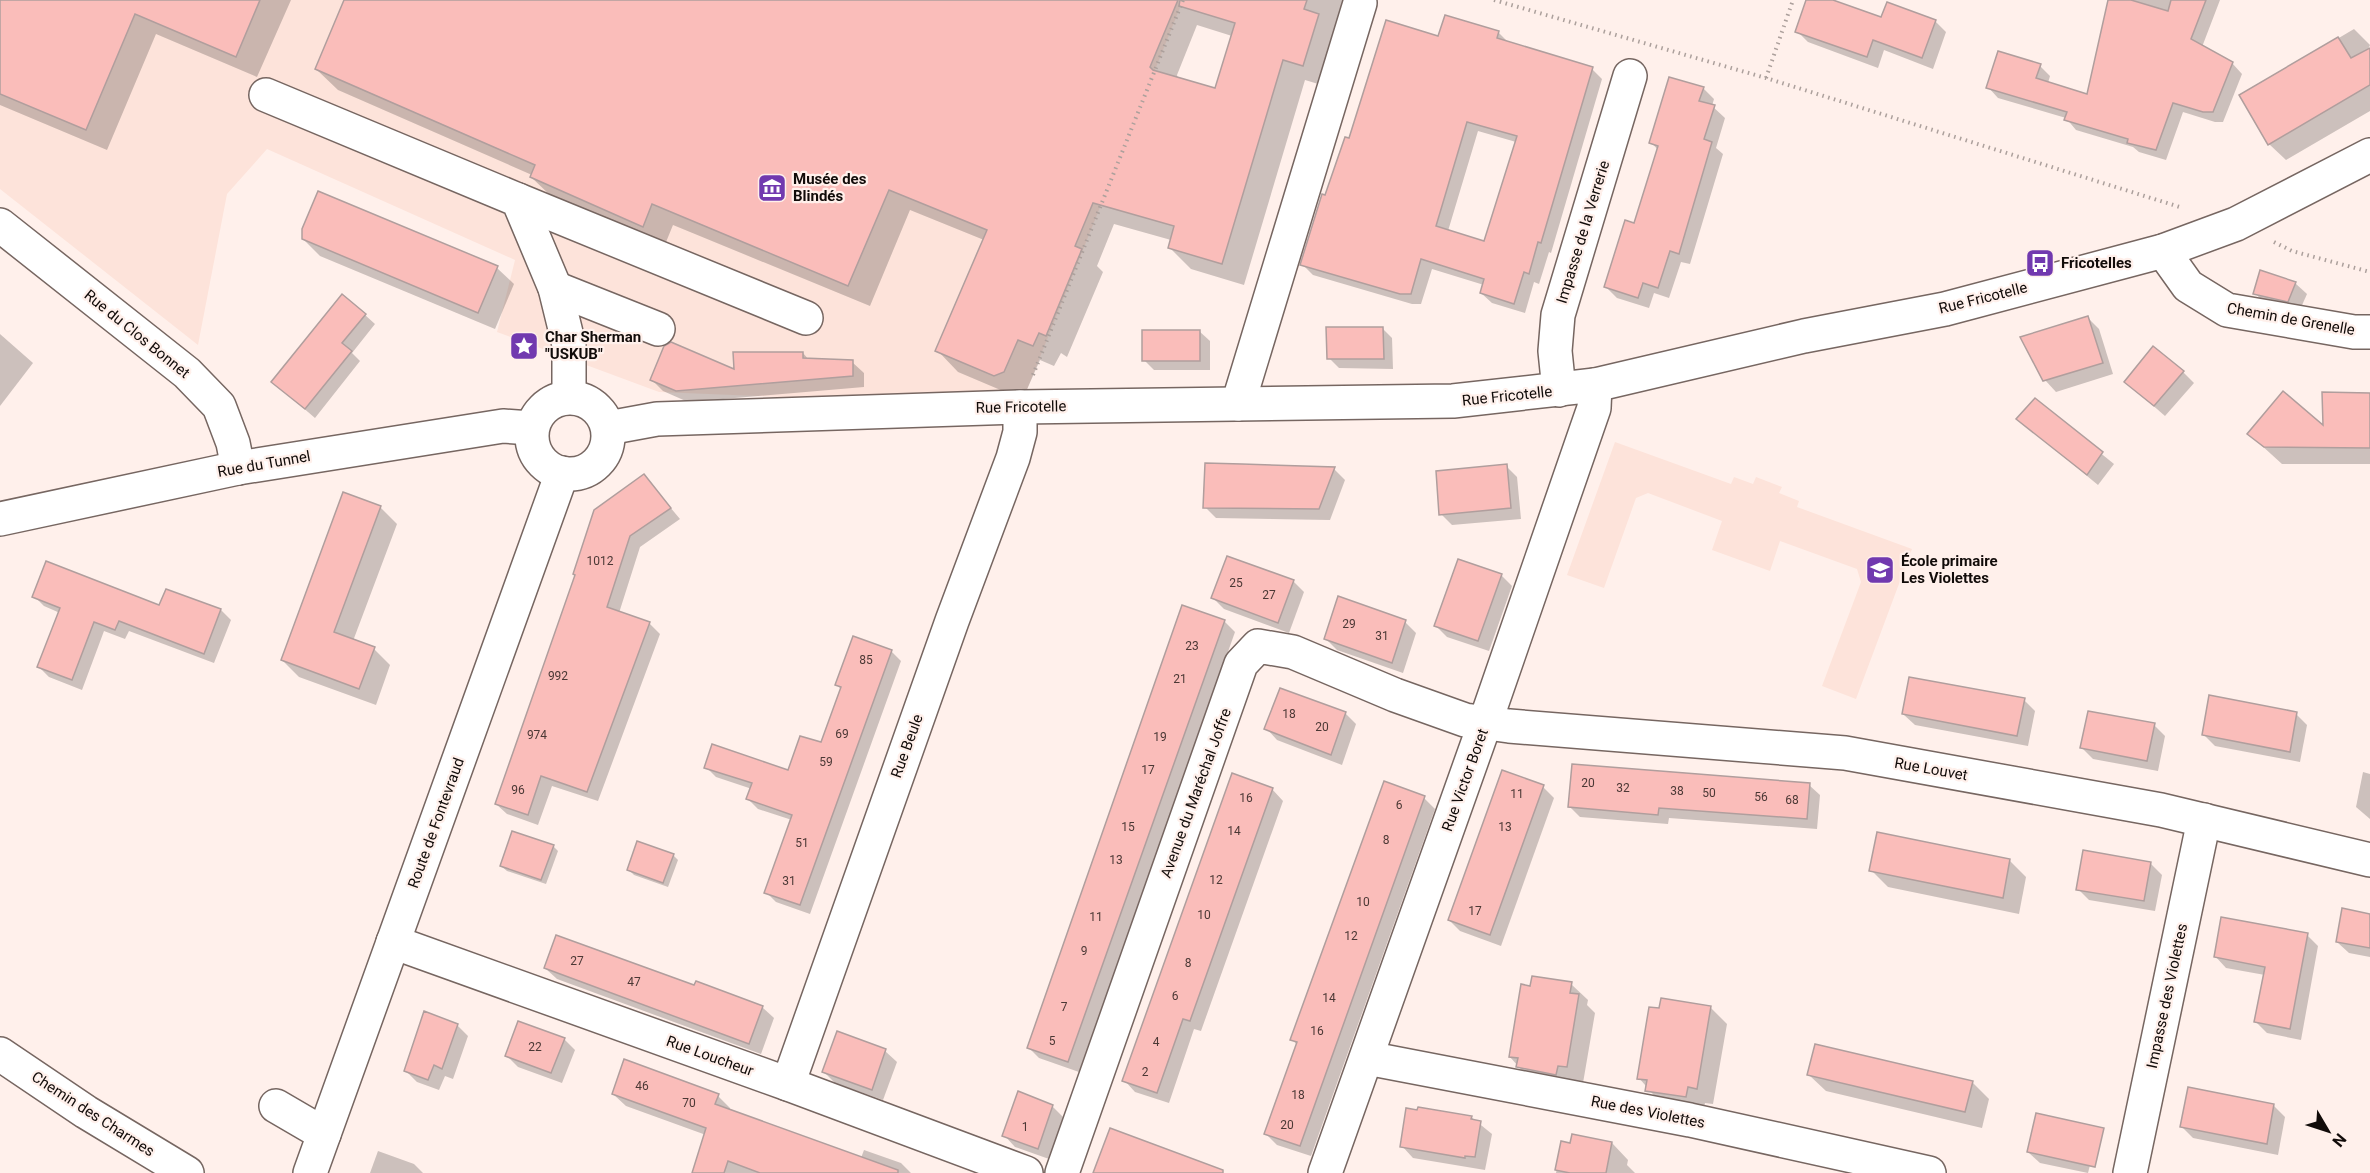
<svg xmlns="http://www.w3.org/2000/svg" width="2370" height="1173" font-family="Roboto,sans-serif">
  <style>
    .built { fill: #fde3da }
    .shadow { fill: #0003; fill-rule: evenodd }
    .building { fill: #fabdba; stroke: #b09e9d; stroke-width: 1.5; fill-rule: evenodd }
    .lines { fill: none; stroke-linecap: round; stroke-linejoin: round }
    .minor-casing { stroke: #766661; stroke-width: 36 }
    .path { stroke: #aca09c; stroke-width: 4; stroke-dasharray: 1.5 4.5; stroke-linecap: butt }
    .minor { stroke: #fff; stroke-width: 33 }
    .labels { text-anchor: middle; dominant-baseline: central; stroke-width: 4.5; stroke-linejoin: round; paint-order: stroke }
    .number-label { font-size: 12px; fill: #4b3835 }
    .poi-label { font-size: 15px; font-weight: bold; fill: #110b09; stroke: #fff0eb; text-anchor: start }
    .street-label { font-size: 15px; fill: #110b09; stroke: #fff0eb }
  </style>
  <rect width="100%" height="100%" fill="#fff0eb"/>
  <!-- built -->
  <g class="built">
    <path d="M0,0H1183L1020,407L659,392L497,332L515,260L267,149L227,194L198,345L0,189Z"/>
    <path d="M1615,442L1731,484L1734,477L1753,484L1756,477L1782,487L1779,493L1799,501L1797,507L1912,549L1856,699L1822,686L1861,582L1857,569L1780,541L1770,571L1712,550L1722,521L1648,493L1636,498L1604,588L1567,575Z"/>
  </g>
  <!-- shadow -->
  <g class="shadow">
    <path d="M0,0H291L257,77L156,34L107,150L0,105Z"/>
    <path d="M345,0H1351L1325,86L1305,80L1244,285L1191,269L1169,247L1171,240L1114,224L1097,266L1103,272L1067,357L1061,353L1054,366L1040,360L1025,394L1017,397L958,372L937,350L984,240L910,210L870,306L673,225L664,247L553,198L531,177L532,175L338,90L316,69ZM1197,25L1232,36L1216,90L1178,79L1177,75Z"/>
    <path d="M1808,0H1829L1882,19L1935,21L1946,32L1933,69L1884,50L1878,68L1808,42L1797,31Z"/>
    <path d="M2109,0H2220L2202,47L2232,63L2242,74L2223,122H2215L2183,112L2166,160L2139,152L2133,147L2076,130L2066,118L1998,98L1988,87L2040,66L2050,76L2048,83L2089,96Z"/>
    <path d="M2354,29L2370,45L2361,66L2370,81V111L2286,160L2269,144L2241,96Z"/>
    <path d="M1498,32L1509,43L1592,69L1602,79L1551,253L1549,252L1539,284L1534,282L1525,313L1492,303L1481,293L1484,285L1432,269L1421,304H1412L1313,275L1302,264L1326,197L1350,140L1439,38ZM1478,131L1516,142L1485,243L1448,231Z"/>
    <path d="M1703,88L1714,99L1712,106L1725,118L1716,148L1723,154L1690,264L1681,262L1669,298L1654,293L1649,308L1617,298L1606,287L1635,225L1658,150L1651,142Z"/>
    <path d="M303,239L497,268L514,284L495,329L320,256Z"/>
    <path d="M2295,283L2307,294L2299,312L2266,305L2255,293Z"/>
    <path d="M365,315L375,324L352,353L360,361L315,418L273,382Z"/>
    <path d="M2088,318L2099,329L2113,374L2056,392L2045,380Z"/>
    <path d="M1382,328L1392,338L1393,369L1339,368L1329,358Z"/>
    <path d="M1199,331L1210,341V370H1154L1144,360Z"/>
    <path d="M0,334L33,363L0,406Z"/>
    <path d="M803,353L809,360L852,362L864,373V387L688,402L663,391L652,380L735,371Z"/>
    <path d="M2183,372L2194,383L2165,416L2126,382Z"/>
    <path d="M2370,395V464H2282L2249,434L2325,428Z"/>
    <path d="M2035,400L2114,464L2098,485L2018,419Z"/>
    <path d="M1506,466L1517,477L1521,519L1452,525L1441,514Z"/>
    <path d="M1334,469L1345,480L1330,520L1216,518L1205,507Z"/>
    <path d="M644,476L680,519L640,547L619,613L650,624L660,634L598,801L552,786L538,825L507,814L496,804Z"/>
    <path d="M380,507L397,524L353,641L374,649L390,665L376,705L299,677L282,660Z"/>
    <path d="M1501,575L1512,586L1489,651L1447,637L1435,625Z"/>
    <path d="M1293,581L1304,592L1289,633L1224,609L1213,598Z"/>
    <path d="M167,591L221,610L231,620L214,663L129,631L125,639L104,631L82,690L49,677L39,667L60,613L44,606L34,596L160,607Z"/>
    <path d="M1224,621L1235,632L1079,1072L1039,1058L1028,1047Z"/>
    <path d="M1405,622L1416,633L1403,673L1337,650L1326,639Z"/>
    <path d="M891,651L901,661L810,914L776,902L766,892L792,820L758,809L748,799L752,789L716,777L706,767L789,772L822,744L842,690L837,685Z"/>
    <path d="M2024,700L2035,711L2028,746L1915,725L1903,714Z"/>
    <path d="M1345,713L1356,724L1342,765L1277,740L1266,728Z"/>
    <path d="M2296,714L2307,725L2300,762L2215,746L2203,734Z"/>
    <path d="M2154,725L2165,736L2158,771L2093,759L2082,748Z"/>
    <path d="M2363,772L2370,774V819L2356,807Z"/>
    <path d="M1809,785L1820,795L1817,829L1669,818L1668,824L1580,817L1570,807Z"/>
    <path d="M1543,787L1554,798L1501,946L1460,931L1449,920Z"/>
    <path d="M1272,789L1283,801L1201,1031L1194,1029L1169,1103L1135,1092L1124,1080Z"/>
    <path d="M1424,798L1435,809L1311,1156L1277,1145L1265,1133L1297,1045L1292,1039Z"/>
    <path d="M553,846L558,851L546,884L507,871L501,866Z"/>
    <path d="M673,855L678,860L668,887L634,875L629,870Z"/>
    <path d="M2009,860L2026,877L2019,914L1888,887L1871,870Z"/>
    <path d="M2150,863L2162,875L2155,911L2089,900L2078,889Z"/>
    <path d="M2370,915V957L2349,953L2337,942Z"/>
    <path d="M2307,935L2318,946L2301,1040L2267,1033L2256,1022L2265,975L2226,968L2215,956Z"/>
    <path d="M545,968L695,987L762,1007L774,1018L761,1054L557,979Z"/>
    <path d="M1571,984L1588,1000L1587,1005L1595,1013L1583,1083L1534,1084L1510,1057L1531,988Z"/>
    <path d="M1710,1007L1727,1024L1713,1104L1705,1103L1703,1113L1664,1107L1639,1078Z"/>
    <path d="M457,1025L468,1036L453,1079L445,1076L439,1090L417,1082L406,1071Z"/>
    <path d="M838,1033L885,1051L897,1062L883,1100L835,1083L824,1072Z"/>
    <path d="M564,1039L575,1050L562,1083L518,1067L507,1056Z"/>
    <path d="M1809,1075L1972,1082L1989,1099L1982,1128L1826,1091Z"/>
    <path d="M613,1094L718,1096L730,1108V1111L861,1158L864,1150L901,1163L911,1173H694L706,1135L626,1106Z"/>
    <path d="M1052,1106L1063,1117L1049,1159L1015,1147L1004,1135Z"/>
    <path d="M2274,1106L2285,1117L2278,1155L2193,1138L2182,1127Z"/>
    <path d="M1471,1117L1492,1134L1485,1170L1413,1158L1402,1146Z"/>
    <path d="M2097,1137L2088,1173L2040,1163L2028,1152Z"/>
    <path d="M1562,1143H1612L1628,1160L1627,1165L1635,1173H1556Z"/>
    <path d="M378,1151L414,1164L423,1173H370Z"/>
  </g>
  <!-- building -->
  <g class="building">
    <path d="M0,0H260L236,57L135,14L86,130L0,94Z"/>
    <path d="M344,0H1178L1150,67L1153,70L1215,88L1235,23L1179,6L1180,0H1307L1304,9L1319,14L1303,66L1283,60L1222,264L1168,248L1174,226L1093,203L1075,246L1082,249L1046,336L1039,333L1033,346L1018,340L1004,372L994,376L935,351L987,230L889,190L848,286L652,204L643,227L530,177L535,165L315,69Z"/>
    <path d="M1806,0H1833L1881,17L1887,2L1936,20L1922,58L1873,40L1867,57L1795,32Z"/>
    <path d="M2108,0H2131L2168,11L2171,0H2206L2191,39L2233,62L2213,112H2203L2173,103L2156,150L2127,143L2128,139L2064,120L2067,112L1986,88L1998,51L2041,64L2036,78L2087,94Z"/>
    <path d="M1445,15L1499,31L1497,38L1593,67L1541,243L1538,242L1529,274L1524,272L1514,304L1480,293L1484,279L1421,259L1411,294H1400L1300,265L1322,194L1325,195L1345,137L1349,138L1386,20L1438,36ZM1467,122L1517,136L1484,241L1436,226Z"/>
    <path d="M2338,37L2351,58L2370,48V85L2268,145L2239,95Z"/>
    <path d="M1669,77L1704,87L1699,101L1715,105L1704,139L1712,142L1679,254L1670,251L1658,288L1643,283L1638,298L1604,287L1625,220L1634,223L1658,146L1649,143Z"/>
    <path d="M318,191L498,266L478,313L302,239V229Z"/>
    <path d="M2260,270L2296,282L2288,302L2253,294Z"/>
    <path d="M342,294L366,314L342,343L352,351L305,409L271,382Z"/>
    <path d="M2088,316L2103,363L2043,381L2020,337Z"/>
    <path d="M1326,327H1383L1384,359H1327Z"/>
    <rect x="1142" y="330" width="58" height="31"/>
    <path d="M671,342L734,369L733,352H803V358L853,360V376L676,391L650,380L664,346Z"/>
    <path d="M2153,346L2184,371L2154,406L2124,382Z"/>
    <path d="M2283,391L2323,425L2322,392L2370,393V448L2264,447L2247,434Z"/>
    <path d="M2035,398L2103,452L2087,475L2016,419Z"/>
    <path d="M1205,463L1242,464L1335,467L1319,509L1203,508Z"/>
    <path d="M1507,464L1511,508L1439,515L1436,471Z"/>
    <path d="M644,474L671,508L630,536L607,607L650,622L587,792L541,776L528,815L495,804L575,575L573,574L594,510Z"/>
    <path d="M343,492L381,506L334,632L375,647L359,689L281,660Z"/>
    <path d="M1227,556L1294,580L1278,623L1211,598Z"/>
    <path d="M1458,559L1502,574L1478,641L1434,626Z"/>
    <path d="M46,561L159,605L166,589L221,609L204,654L119,621L115,630L94,622L72,680L37,667L60,608L32,597Z"/>
    <path d="M1338,596L1406,620L1392,663L1324,639Z"/>
    <path d="M1182,605L1225,620L1068,1062L1027,1048Z"/>
    <path d="M853,636L892,650L800,905L764,893L792,815L746,799L752,783L704,768L712,744L788,770L800,736L821,742L841,687L835,685Z"/>
    <path d="M1909,677L2025,698L2017,736L1902,714Z"/>
    <path d="M1280,688L1346,712L1331,755L1264,729Z"/>
    <path d="M2209,695L2297,712L2290,752L2202,735Z"/>
    <path d="M2088,711L2155,723L2147,761L2080,748Z"/>
    <path d="M1572,764L1810,783L1807,819L1659,808L1658,815L1568,807Z"/>
    <path d="M1502,770L1544,785L1490,935L1448,920Z"/>
    <path d="M1232,773L1273,788L1190,1021L1183,1019L1157,1093L1122,1081Z"/>
    <path d="M1384,781L1425,796L1300,1146L1264,1134L1297,1042L1290,1040Z"/>
    <path d="M512,831L554,845L541,880L500,866Z"/>
    <path d="M1877,832L2010,859L2003,898L1869,871Z"/>
    <path d="M637,841L674,854L663,883L627,870Z"/>
    <path d="M2083,850L2151,862L2144,901L2076,890Z"/>
    <path d="M2342,908L2370,914V948L2336,942Z"/>
    <path d="M2221,917L2308,933L2290,1029L2254,1022L2265,967L2214,957Z"/>
    <path d="M556,935L694,985L696,981L763,1006L749,1044L544,968Z"/>
    <path d="M1532,976L1572,982L1570,993L1579,994L1567,1067L1558,1066L1556,1075L1516,1067L1518,1058L1509,1057L1521,984L1530,986Z"/>
    <path d="M1661,998L1711,1006L1697,1089L1688,1087L1686,1097L1645,1091L1647,1080L1637,1079L1649,1007L1659,1008Z"/>
    <path d="M424,1011L458,1024L442,1069L434,1065L428,1080L404,1071Z"/>
    <path d="M518,1021L565,1038L551,1073L505,1056Z"/>
    <path d="M837,1031L886,1049L872,1090L822,1072Z"/>
    <path d="M1815,1044L1973,1081L1965,1112L1807,1075Z"/>
    <path d="M624,1059L719,1094L715,1104L898,1170V1173H760L728,1161L724,1173H692L706,1128L612,1094Z"/>
    <path d="M2188,1087L2274,1104L2267,1144L2180,1127Z"/>
    <path d="M1018,1091L1053,1105L1038,1149L1002,1136Z"/>
    <path d="M1418,1107L1472,1116L1471,1119L1481,1121L1475,1157L1465,1156V1158L1400,1147L1406,1108L1417,1110Z"/>
    <path d="M2036,1113L2104,1128L2095,1167L2027,1152Z"/>
    <path d="M1110,1128L1223,1170V1173H1093Z"/>
    <path d="M1572,1134L1612,1142L1606,1173H1570L1555,1170L1561,1141L1570,1143Z"/>
  </g>
  <g class="lines">
    <!-- minor casing -->
    <g class="minor-casing">
      <g id="minor">
        <path d="M266,95L518,200L555,288L569,345V397"/>
        <path d="M518,200L806,318"/>
        <path d="M0,225L187,373L219,406L233,443L238,468"/>
        <path d="M2163,251L2188,286L2227,310L2354,332H2370"/>
        <path d="M555,288L658,329"/>
        <path d="M1559,390L1555,351L1558,315L1630,76"/>
        <circle cx="570" cy="436" r="38"/>
        <path d="M1238,404L1360,3"/>
        <path d="M608,428L657,419L1020,407L1453,401L1595,385L1804,336L1945,309L2163,251L2236,224L2370,155"/>
        <path d="M0,519L238,468L503,426L531,428"/>
        <path d="M393,942L788,1084L1026,1173"/>
        <path d="M0,1054L86,1112L187,1173"/>
        <path d="M1367,1058L1690,1120L1929,1173"/>
        <path d="M788,1084L952,621L1013,458L1020,432V407"/>
        <path d="M276,1106L324,1134"/>
        <path d="M310,1173L562,473"/>
        <path d="M1062,1173L1241,664L1258,646L1293,652L1395,695L1465,720L1509,726L1845,753L2161,810L2370,860"/>
        <path d="M1325,1173L1485,723L1586,431L1594,408L1595,385"/>
        <path d="M2130,1173L2204,820"/>
      </g>
    </g>
    <!-- path -->
    <g class="path">
      <path d="M1494,0L1766,78L2183,208"/>
      <path d="M1766,78L1793,0"/>
      <path d="M2274,242L2292,251L2370,272"/>
      <path d="M1033,375L1183,0"/>
    </g>
    <!-- minor -->
    <use href="#minor" class="minor"/>
  </g>
  <!-- icons -->
  <defs>
    <g id="museum-square" transform="scale(1.5)"><rect x="-9" y="-9" width="18" height="18" rx="4" fill="#7139af" stroke="#fff0eb"/><path d="M0-6L6-3V-2H-6V-3ZM-5-1h2V3h-2ZM-1-1h2V3h-2ZM3-1h2V3H3ZM-6 4H6V6H-6Z" fill="#fff"/></g>
    <g id="bus-square" transform="scale(1.5)"><rect x="-9" y="-9" width="18" height="18" rx="4" fill="#7139af" stroke="#fff0eb"/><path d="M-5-6H5V4H4V6H2V4H-2V6H-4V4H-5ZM-3.5-4V0h7V-4ZM-3.5 1.2v1.5H-2V1.2ZM2 1.2v1.5H3.5V1.2Z" fill="#fff"/></g>
    <g id="sight-square" transform="scale(1.5)"><rect x="-9" y="-9" width="18" height="18" rx="4" fill="#7139af" stroke="#fff0eb"/><path d="M0-6L1.8-2.2L6-1.7L2.9 1.2L3.7 5.4L0 3.3L-3.7 5.4L-2.9 1.2L-6-1.7L-1.8-2.2Z" fill="#fff"/></g>
    <g id="school-square" transform="scale(1.5)"><rect x="-9" y="-9" width="18" height="18" rx="4" fill="#7139af" stroke="#fff0eb"/><path d="M0-5L7-2L0 1L-7-2ZM-4 1L0 2.5L4 1V4Q0 6-4 4Z" fill="#fff"/></g>
  </defs>
  <g fill-rule="evenodd">
    <use href="#museum-square" x="772" y="188"/>
    <use href="#bus-square" x="2040" y="263"/>
    <use href="#sight-square" x="524" y="346"/>
    <use href="#school-square" x="1880" y="570"/>
  </g>
  <g class="labels">
    <!-- number labels -->
    <g class="number-label">
      <text x="600" y="561">1012</text>
      <text x="1236" y="583">25</text>
      <text x="1269" y="595">27</text>
      <text x="1349" y="624">29</text>
      <text x="1382" y="636">31</text>
      <text x="1192" y="646">23</text>
      <text x="866" y="660">85</text>
      <text x="558" y="676">992</text>
      <text x="1180" y="679">21</text>
      <text x="1289" y="714">18</text>
      <text x="1322" y="727">20</text>
      <text x="842" y="734">69</text>
      <text x="537" y="735">974</text>
      <text x="1160" y="737">19</text>
      <text x="826" y="762">59</text>
      <text x="1148" y="770">17</text>
      <text x="1588" y="783">20</text>
      <text x="1623" y="788">32</text>
      <text x="518" y="790">96</text>
      <text x="1677" y="791">38</text>
      <text x="1709" y="793">50</text>
      <text x="1517" y="794">11</text>
      <text x="1761" y="797">56</text>
      <text x="1246" y="798">16</text>
      <text x="1792" y="800">68</text>
      <text x="1399" y="805">6</text>
      <text x="1128" y="827">15</text>
      <text x="1505" y="827">13</text>
      <text x="1234" y="831">14</text>
      <text x="1386" y="840">8</text>
      <text x="802" y="843">51</text>
      <text x="1116" y="860">13</text>
      <text x="1216" y="880">12</text>
      <text x="789" y="881">31</text>
      <text x="1363" y="902">10</text>
      <text x="1475" y="911">17</text>
      <text x="1204" y="915">10</text>
      <text x="1096" y="917">11</text>
      <text x="1351" y="936">12</text>
      <text x="1084" y="951">9</text>
      <text x="577" y="961">27</text>
      <text x="1188" y="963">8</text>
      <text x="634" y="982">47</text>
      <text x="1175" y="996">6</text>
      <text x="1329" y="998">14</text>
      <text x="1064" y="1007">7</text>
      <text x="1317" y="1031">16</text>
      <text x="1052" y="1041">5</text>
      <text x="1156" y="1042">4</text>
      <text x="535" y="1047">22</text>
      <text x="1145" y="1072">2</text>
      <text x="642" y="1086">46</text>
      <text x="1298" y="1095">18</text>
      <text x="689" y="1103">70</text>
      <text x="1287" y="1125">20</text>
      <text x="1025" y="1127">1</text>
    </g>
    <!-- poi labels -->
    <g class="poi-label">
      <text x="793" y="179">Musée des<tspan x="793" dy="17">Blindés</tspan></text>
      <text x="2061" y="263">Fricotelles</text>
      <text x="545" y="337">Char Sherman<tspan x="545" dy="17">"USKUB"</tspan></text>
      <text x="1901" y="561">École primaire<tspan x="1901" dy="17">Les Violettes</tspan></text>
    </g>
    <!-- street labels -->
    <g class="street-label">
      <text transform="translate(1583 232) rotate(-73)">Impasse de la Verrerie</text>
      <text transform="translate(1983 298) rotate(-14)">Rue Fricotelle</text>
      <text transform="translate(2291 319) rotate(10)">Chemin de Grenelle</text>
      <text transform="translate(137 334) rotate(39)">Rue du Clos Bonnet</text>
      <text transform="translate(1507 396) rotate(-6)">Rue Fricotelle</text>
      <text transform="translate(1021 407) rotate(-1)">Rue Fricotelle</text>
      <text transform="translate(264 464) rotate(-10)">Rue du Tunnel</text>
      <text transform="translate(907 746) rotate(-70)">Rue Beule</text>
      <text transform="translate(1931 769) rotate(10)">Rue Louvet</text>
      <text transform="translate(1465 780) rotate(-70)">Rue Victor Boret</text>
      <text transform="translate(1196 793) rotate(-70)">Avenue du Maréchal Joffre</text>
      <text transform="translate(436 823) rotate(-70)">Route de Fontevraud</text>
      <text transform="translate(2167 996) rotate(-78)">Impasse des Violettes</text>
      <text transform="translate(710 1056) rotate(20)">Rue Loucheur</text>
      <text transform="translate(1648 1112) rotate(11)">Rue des Violettes</text>
      <text transform="translate(93 1114) rotate(33)">Chemin des Charmes</text>
    </g>
  </g>
  <!-- north arrow -->
  <g transform="translate(2328 1131) rotate(129)" stroke="#fff0eb" stroke-width="4.5" paint-order="stroke">
  <path d="M0-4.5L10 22L0 15L-10 22Z" fill="#110b09"/>
  <text y="-9" font-size="16" font-weight="bold" text-anchor="middle" fill="#110b09">N</text>
  </g>
</svg>
